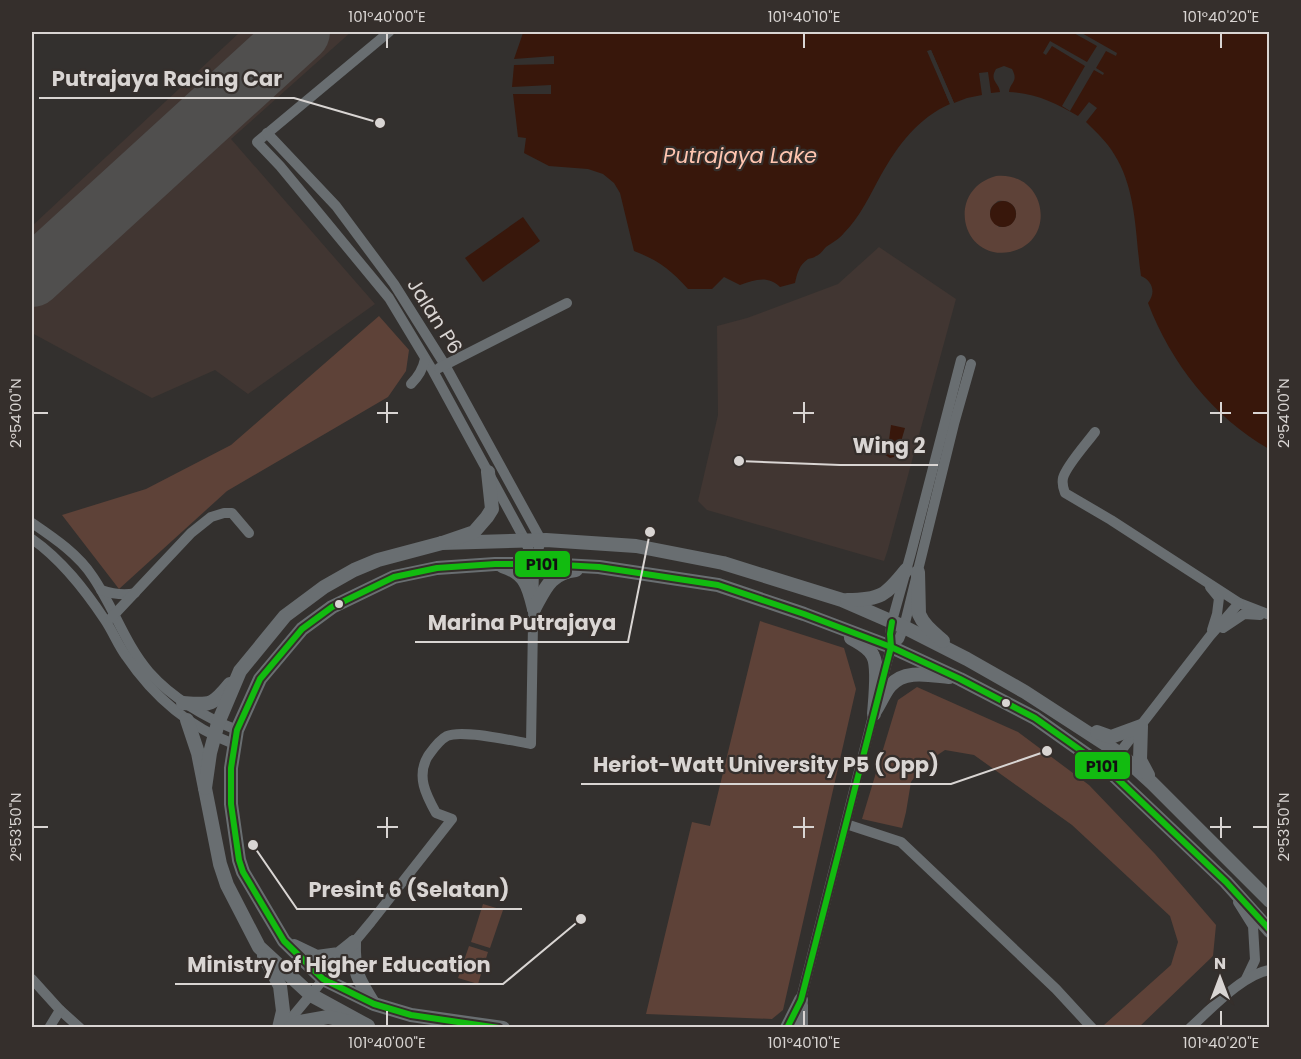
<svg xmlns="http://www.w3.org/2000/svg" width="1301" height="1059" font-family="Poppins,sans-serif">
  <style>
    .built { fill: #413632 }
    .green { fill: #5e4238; fill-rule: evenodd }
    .water { fill: #38170b }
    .pier { fill: #33302e }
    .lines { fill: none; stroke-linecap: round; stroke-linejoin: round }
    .runway { stroke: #504f4e; stroke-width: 60 }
    .minor { stroke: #696e71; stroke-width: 10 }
    .tertiary { stroke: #696e71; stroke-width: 14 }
    .bus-1-casing { stroke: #352f2c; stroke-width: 10 }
    .bus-1 { stroke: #12bb10; stroke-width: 6 }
    .ticks { fill: none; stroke: #d9d5d3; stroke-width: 2 }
    .bus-dot { fill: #d9d5d3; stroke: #352f2c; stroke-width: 2 }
    .labels { text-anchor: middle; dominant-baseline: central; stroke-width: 4.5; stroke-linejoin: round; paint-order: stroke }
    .street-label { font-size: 20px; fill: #d9d5d3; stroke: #352f2c }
    .water-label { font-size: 21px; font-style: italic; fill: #ffc5b0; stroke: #352f2c }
    .leader { fill: none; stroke: #d9d5d3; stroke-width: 2 }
    .callout-dot { fill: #d9d5d3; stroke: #352f2c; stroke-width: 2 }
    .callout-label { font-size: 21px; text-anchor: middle; font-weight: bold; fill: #d9d5d3; stroke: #352f2c; stroke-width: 4.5; stroke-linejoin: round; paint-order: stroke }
    .line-badge { stroke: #352f2c; stroke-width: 2 }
    .pale-badge-label { font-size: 16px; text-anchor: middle; font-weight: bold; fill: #111 }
    .neatline { fill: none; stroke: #d9d5d3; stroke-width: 2 }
    .ticks-label { font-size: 15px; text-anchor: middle; fill: #d9d5d3 }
  </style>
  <rect width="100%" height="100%" fill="#33302e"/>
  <!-- built -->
  <g class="built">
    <path d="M240,32H351L231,139L375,304L248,394L215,370L152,398L32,333V226Z"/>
    <path d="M879,247L956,299L888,549L884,561L707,510L698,501L718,415L717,326L747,318L838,284Z"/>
  </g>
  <!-- green -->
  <g class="green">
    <path d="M996,176C1047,171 1058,242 1010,252C961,261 945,190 996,176ZM998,201C1022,198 1022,229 999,227C990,218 985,210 998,201Z"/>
    <path d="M379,316L409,350L406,371L388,397L227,491L119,589L62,515L146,489L231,445Z"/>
    <path d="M760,621L844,648L856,689L783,1010L772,1019L646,1014L692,822L710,826Z"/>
    <path d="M917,687L1018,732L1089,785L1155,854L1216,925L1213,956L1139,1027H1106L1104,1025L1171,965L1178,942L1170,916L1072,825L974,755L945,750L924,764L911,782L906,812L902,828L862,819L898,700Z"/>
    <path d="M483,904L503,910L490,948L471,942Z"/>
    <path d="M469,946L488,952L478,984L458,978Z"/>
  </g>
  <!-- water -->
  <g class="water">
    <path d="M548,32H1269V449C1213,417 1171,363 1148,303C1156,293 1153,281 1141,276C1135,235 1137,190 1114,154C1107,142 1096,132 1086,122L1097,108L1089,102L1078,116C1056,103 1035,93 1009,92C1010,82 1019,82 1012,69L1004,66L996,69C989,81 999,82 1000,92L991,93L988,72L979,73L982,95L967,98L954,103L931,50L928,51L950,104C918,118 898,145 881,175C870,195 860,217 844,233C838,240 833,242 826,247C823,250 820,255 816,256C814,258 810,258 808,259C799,265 797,274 795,283L780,287C768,275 754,280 740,285L724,277L712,289H688C671,270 658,260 634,251L620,193L614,183L603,174L588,169L549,166L524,153L526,138L518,137L513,94H551V85L512,87L514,65L554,64V56L514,59L523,33Z"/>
    <circle cx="1003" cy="214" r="13"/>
    <path d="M523,217L540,241L483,282L465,258Z"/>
    <path d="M891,425L905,428L898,452L894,457L890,458L884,454C881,448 884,443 889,440Z"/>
  </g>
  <!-- pier -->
  <g class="pier">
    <path d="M1072,32H1080L1117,53L1116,56L1106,51L1096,68L1104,73L1103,75L1094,70L1070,111L1062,106L1085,66L1052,46L1046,55L1043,53L1050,41L1087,62L1097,46Z"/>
    <path d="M931,50L954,103L950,104L927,51Z"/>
  </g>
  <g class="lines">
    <!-- runway -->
    <path class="runway" d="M32,277L300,32"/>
    <!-- minor -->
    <g class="minor">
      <path d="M389,32L257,142L280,166L389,298L433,371L519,529L525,540L534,564"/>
      <path d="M267,133L336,206L394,284L445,365L541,540L534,564L531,744C513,741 462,729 447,736C439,740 433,749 428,756C416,776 426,795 436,813L452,819L371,922L283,1028"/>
      <path d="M439,368L567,303"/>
      <path d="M411,384C418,377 423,369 425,359"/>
      <path d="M1095,432C1087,443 1066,466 1063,478C1062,483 1063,488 1065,493L1111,520L1239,603L1270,615"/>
      <path d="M32,523C54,538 78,554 93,577C114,608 125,644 149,672C172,698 206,718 237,730"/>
      <path d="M32,539C62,560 85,590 105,620C113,632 118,645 126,656C153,696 189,727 234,744"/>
      <path d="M1210,587L1219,598L1217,614L1212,630"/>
      <path d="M101,590C113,594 123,596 135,593"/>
      <path d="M111,618L191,533L211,517L224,513H232L249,533"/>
      <path d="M1223,628L1244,614L1260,615"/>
      <path d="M891,647L899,639L904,627L954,424L971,364"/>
      <path d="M879,693L891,647L890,634L892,621L911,553L961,360"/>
      <path d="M1107,769L1210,636L1239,603"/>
      <path d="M846,824L901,842L1056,989L1092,1028"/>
      <path d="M1238,902L1253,926L1255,960L1246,979"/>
      <path d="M32,979L60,1010L80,1028"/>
      <path d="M799,1007L875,708"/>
      <path d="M49,1028L60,1010"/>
      <path d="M1190,1028C1211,1009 1243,974 1270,970"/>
    </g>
    <!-- tertiary -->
    <g class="tertiary">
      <path d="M442,543L546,540L636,546L723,563L842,600L904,627L967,659L1025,692L1119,753L1152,783L1270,901"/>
      <path d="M502,566C526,573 529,588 534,609"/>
      <path d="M918,572L919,614C924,626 934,633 943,641"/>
      <path d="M847,600C881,600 886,595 906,570"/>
      <path d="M534,609C545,589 550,573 576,570"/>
      <path d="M851,638C859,643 869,647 873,656C879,667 875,700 874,714"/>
      <path d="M183,703C211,705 212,706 230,684"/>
      <path d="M875,711C880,704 884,693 890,686C904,669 929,675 949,677"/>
      <path d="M187,720L198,753L220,864L227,885L259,947L311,995L368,1026"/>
      <path d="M1097,732L1111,737L1141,726L1140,760L1148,775"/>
      <path d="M205,788L210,753L218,723L240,671L285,616L324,587L354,570L378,560L442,543L474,532L487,517L492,509L488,472"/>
      <path d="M354,942C353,971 358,979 373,1003"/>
      <path d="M294,946L317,957L339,954L354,942"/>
      <path d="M264,956L280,986L283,1011L279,1028"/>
      <path d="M801,1005V1028"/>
      <path d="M290,1028L300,1022L328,1017L351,1022"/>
      <path d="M503,1028L411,1015L374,1004L323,979L284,941L243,872L239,860L231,804V768L237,730L260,679L302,629L332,607L394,577L437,568L495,564H544L599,567L718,585L804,614L891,647L960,679L1035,718L1107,769L1226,882L1270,931"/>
      <path d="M787,1028L801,1000"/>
    </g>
    <!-- bus-1 casing -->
    <g class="bus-1-casing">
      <g id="bus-1">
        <path d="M499,1028L411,1015L374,1004L323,979L284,941L243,872L239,860L231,804V768L237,730L260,679L302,629L332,607L394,577L437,568L495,564H544L599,567L718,585L804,614L891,647L960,679L1035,718L1107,769L1226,882L1270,930"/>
        <path d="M787,1028L801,1000L891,647L890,634L892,622"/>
      </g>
    </g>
    <!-- bus-1 -->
    <use href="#bus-1" class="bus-1"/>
  </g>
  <!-- ticks -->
  <path class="ticks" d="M387,33V48M804,33V48M1221,33V48M387,402V423M804,402V423M1221,402V423M33,413H48M377,413H398M793,413H814M1210,413H1231M1253,413H1268M387,817V838M804,817V838M1221,817V838M33,827H48M377,827H398M793,827H814M1210,827H1231M1253,827H1268M387,1011V1026M804,1011V1026M1221,1011V1026"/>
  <!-- markers -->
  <g class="bus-dot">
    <circle cx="339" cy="604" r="5"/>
    <circle cx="1006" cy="703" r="5"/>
  </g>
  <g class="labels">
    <!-- street labels -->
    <g class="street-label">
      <text transform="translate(435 316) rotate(58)">Jalan P6</text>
    </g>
    <!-- water labels -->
    <g class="water-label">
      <text x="740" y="155">Putrajaya Lake</text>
    </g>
  </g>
  <!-- callouts -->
  <path class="leader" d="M380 123L294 98H39M739 461L840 465H938M650 532L628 642H415M1047 751L951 784H581M253 845L297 909H522M581 919L503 984H175"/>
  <g class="callout-dot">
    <circle cx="380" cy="123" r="6"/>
    <circle cx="739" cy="461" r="6"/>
    <circle cx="650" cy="532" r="6"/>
    <circle cx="1047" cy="751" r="6"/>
    <circle cx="253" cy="845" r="6"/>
    <circle cx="581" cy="919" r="6"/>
  </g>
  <g class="callout-label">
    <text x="167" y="86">Putrajaya Racing Car</text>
    <text x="889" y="453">Wing 2</text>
    <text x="522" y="630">Marina Putrajaya</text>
    <text x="766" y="772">Heriot-Watt University P5 (Opp)</text>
    <text x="409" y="897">Presint 6 (Selatan)</text>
    <text x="339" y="972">Ministry of Higher Education</text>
  </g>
  <g class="line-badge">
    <rect x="514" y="550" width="57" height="28" rx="6" fill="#12bb10"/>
    <rect x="1074" y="751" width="57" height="29" rx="6" fill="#12bb10"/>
  </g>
  <g class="pale-badge-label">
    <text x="542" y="570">P101</text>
    <text x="1102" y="772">P101</text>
  </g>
  <!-- border -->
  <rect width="1301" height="1059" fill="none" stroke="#352f2c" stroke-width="66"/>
  <!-- north arrow -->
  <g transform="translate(1220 978)" stroke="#352f2c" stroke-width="4.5" paint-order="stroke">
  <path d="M0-4.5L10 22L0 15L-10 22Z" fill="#d9d5d3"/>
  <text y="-9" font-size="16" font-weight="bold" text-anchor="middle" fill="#d9d5d3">N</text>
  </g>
  <rect x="33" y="33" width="1235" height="993" class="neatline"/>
  <g class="ticks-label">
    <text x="387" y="22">101°40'00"E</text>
    <text x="804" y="22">101°40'10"E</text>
    <text x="1221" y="22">101°40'20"E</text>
    <text transform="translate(16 413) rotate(-90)" y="5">2°54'00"N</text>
    <text transform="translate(1284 413) rotate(-90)" y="5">2°54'00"N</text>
    <text transform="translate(16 827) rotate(-90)" y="5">2°53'50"N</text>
    <text transform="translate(1284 827) rotate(-90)" y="5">2°53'50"N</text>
    <text x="387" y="1048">101°40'00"E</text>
    <text x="804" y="1048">101°40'10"E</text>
    <text x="1221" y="1048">101°40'20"E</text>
  </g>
</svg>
